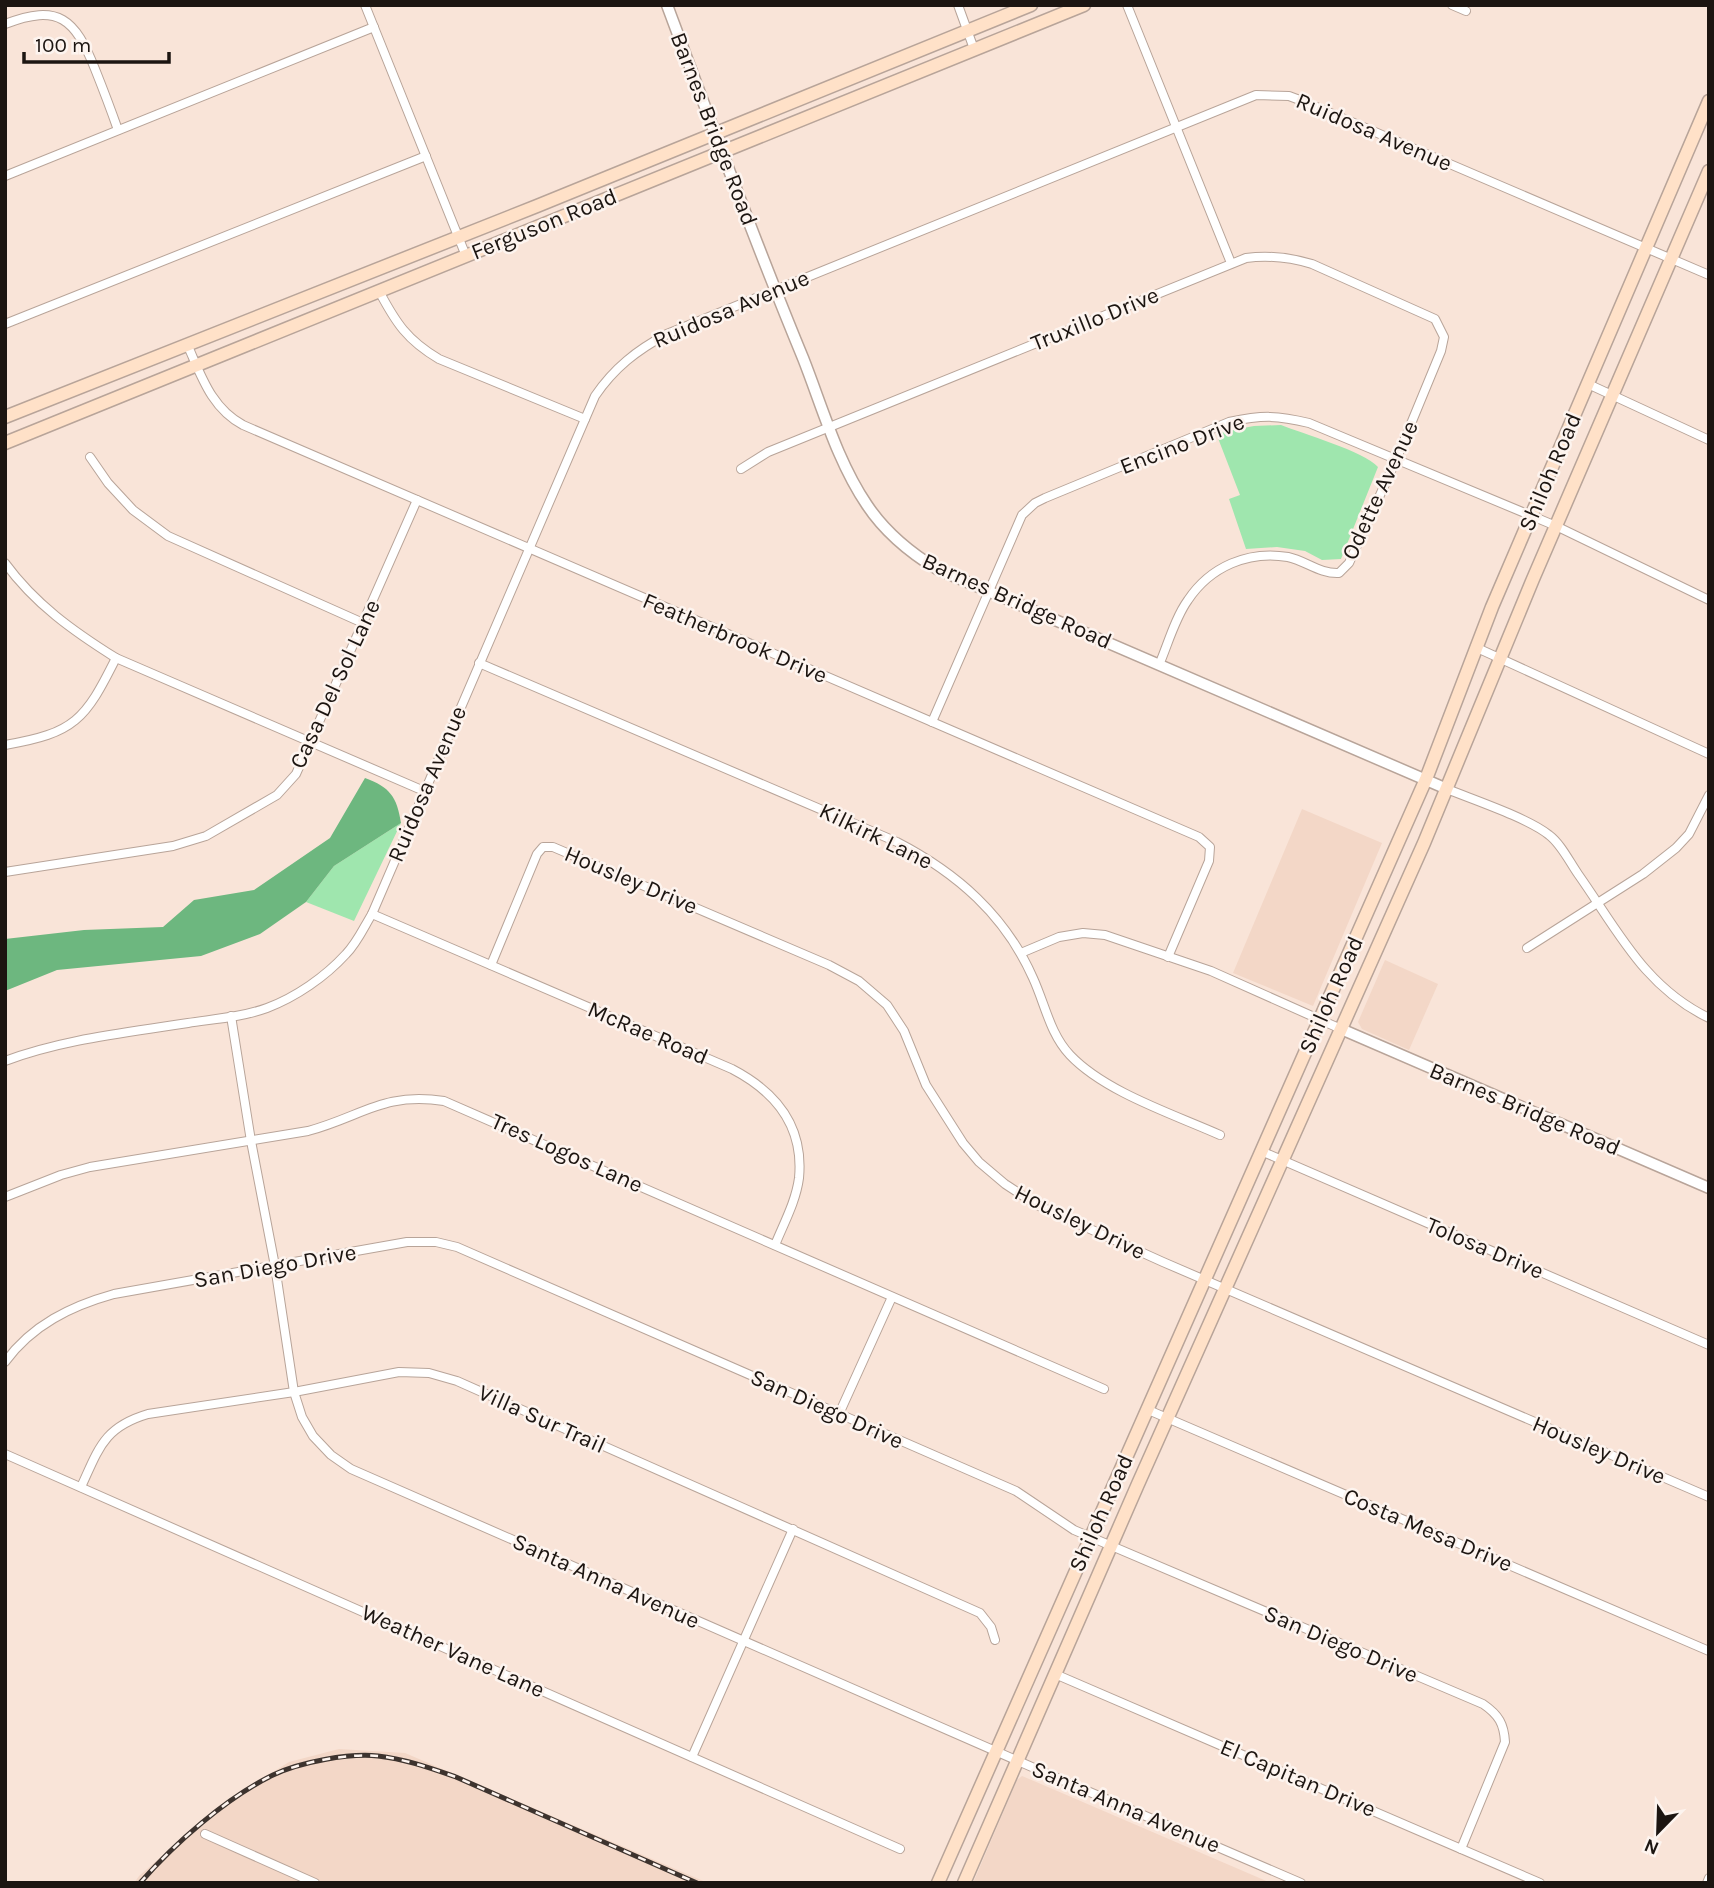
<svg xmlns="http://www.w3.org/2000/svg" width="1714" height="1888" font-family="Karla,sans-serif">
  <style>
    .built { fill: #f3d7c7 }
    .green { fill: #9fe6ae }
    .forest { fill: #6db77f }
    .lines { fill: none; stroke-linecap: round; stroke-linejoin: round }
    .minor-casing { stroke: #b8a499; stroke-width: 10 }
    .tertiary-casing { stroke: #b8a499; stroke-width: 13 }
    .secondary-casing { stroke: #b8a499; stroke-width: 15 }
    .minor { stroke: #fff; stroke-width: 8 }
    .tertiary { stroke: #fff; stroke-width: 10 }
    .secondary { stroke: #ffe1c8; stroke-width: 12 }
    .rail-casing { stroke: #3d332e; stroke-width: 5 }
    .rail { stroke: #fdf4ef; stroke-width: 2.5; stroke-dasharray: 8; stroke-linecap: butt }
    .labels { text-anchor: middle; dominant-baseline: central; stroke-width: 5; stroke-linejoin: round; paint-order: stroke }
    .street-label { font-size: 23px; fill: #1c1511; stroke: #fdf4ef }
  </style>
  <rect width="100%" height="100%" fill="#f9e4d8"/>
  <!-- built -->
  <g class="built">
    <path d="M1302,809L1382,843L1313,1006L1233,973Z"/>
    <path d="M1385,960L1438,984L1409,1050L1362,1029L1358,1022Z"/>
    <path d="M339,1749L405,1753L708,1883H134L139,1876L222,1804L289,1762Z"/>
    <path d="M1022,1776L1041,1784L1271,1883H973L1017,1780Z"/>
  </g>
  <!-- green -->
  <g class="green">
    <path d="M1281,425C1303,434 1364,451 1378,467L1341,559L1322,560L1305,551L1277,547L1246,549L1229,499L1240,495L1216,433L1254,426Z"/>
    <path d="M401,823L354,921L306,902L334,866Z"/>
  </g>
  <!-- forest -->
  <path class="forest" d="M365,778C390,787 397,797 401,823L334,866L306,902L260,934L201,956L57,970L5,991V939L84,930L163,927L194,900L254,890L330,838Z"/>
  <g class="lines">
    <!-- minor casing -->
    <g class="minor-casing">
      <g id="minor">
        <path d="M365,5L466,256"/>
        <path d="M958,5L974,49"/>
        <path d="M1127,5L1231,263"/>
        <path d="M1452,5L1466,11"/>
        <path d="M5,24C59,3 75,19 95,69C103,89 111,110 118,130"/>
        <path d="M5,176L374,27"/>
        <path d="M379,291C396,323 407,340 439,359L585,419"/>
        <path d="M5,324L426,156"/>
        <path d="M187,344C201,375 211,408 243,425L1199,837L1210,847L1209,861L1168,957"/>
        <path d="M1588,384L1709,440"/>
        <path d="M90,457L108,483L133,510L168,536L363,623"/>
        <path d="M741,469L768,452L1246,258C1269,255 1289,257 1312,264L1435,319L1444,337L1441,351L1396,460L1349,563L1339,573C1320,574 1306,561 1288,557C1248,550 1210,567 1188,600C1175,618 1168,644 1159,665"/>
        <path d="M5,563C35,604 73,631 116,658L424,791"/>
        <path d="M1475,647L1709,754"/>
        <path d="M479,663L897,842C957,873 1005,915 1033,978C1045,1004 1050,1034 1070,1055C1105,1092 1173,1114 1220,1135"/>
        <path d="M932,722L1022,515L1035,503L1045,498L1229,422C1262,415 1277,415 1309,423L1556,526L1709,600"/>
        <path d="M5,745C75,733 85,720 116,658"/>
        <path d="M1447,789C1474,800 1528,818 1549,835C1561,844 1569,861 1578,874C1617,929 1644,987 1709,1018"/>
        <path d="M5,872L173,846L206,836L277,795L296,774L417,500"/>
        <path d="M372,914L732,1069C776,1092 804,1126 799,1178C796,1201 784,1223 775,1245"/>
        <path d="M1527,948L1643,874L1676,848L1689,834L1709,795"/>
        <path d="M1021,953L1059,937L1083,933L1105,935L1211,971L1341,1029"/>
        <path d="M491,965L537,854L543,847H553L829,965L859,981L887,1005L904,1031L926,1085L963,1143L979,1162L1005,1184L1037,1205L1163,1262L1709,1497"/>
        <path d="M231,1016L251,1141L275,1266L294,1392L302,1417L313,1436L331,1455L351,1469L1041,1771L1301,1883"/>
        <path d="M5,1061C64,1039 126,1033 188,1023C214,1019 242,1017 267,1008C296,997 325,977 346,954C357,943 364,927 372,914L595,396C614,368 637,350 667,334L1256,95L1289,96L1305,102L1709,275"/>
        <path d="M1261,1151L1709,1345"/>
        <path d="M5,1197L61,1175L90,1167L308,1131C363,1116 383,1092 444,1101L1104,1389"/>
        <path d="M5,1362C32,1325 71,1306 114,1294L407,1242H436L457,1247L1016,1491L1074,1530L1483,1704C1499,1715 1504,1724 1505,1742L1461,1849"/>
        <path d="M1146,1409L1709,1651"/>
        <path d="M839,1414L892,1297"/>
        <path d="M5,1454L900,1849"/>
        <path d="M81,1487C99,1448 104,1427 148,1414L294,1392L399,1372L429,1373L457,1381L980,1613L991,1627L995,1640"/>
        <path d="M1055,1674L1540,1883"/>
        <path d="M692,1757L793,1529"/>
        <path d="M205,1834L315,1883"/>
        <path d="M1707,1883L1709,1878"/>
      </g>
    </g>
    <!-- tertiary casing -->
    <g class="tertiary-casing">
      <g id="tertiary">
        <path d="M667,5C711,123 755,242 803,358C822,406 837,461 867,505C885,532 909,552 937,569L1447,789"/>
        <path d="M1341,1029L1709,1188"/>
      </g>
    </g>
    <!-- secondary casing -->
    <g class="secondary-casing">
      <g id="secondary">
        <path d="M5,417L537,206L1031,5"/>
        <path d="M5,443L1084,5"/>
        <path d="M938,1883L1426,779L1492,607L1709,101"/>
        <path d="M964,1883L1138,1484L1424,843L1533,579L1709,171"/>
      </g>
    </g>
    <!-- minor -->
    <use href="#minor" class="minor"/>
    <!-- tertiary -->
    <use href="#tertiary" class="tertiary"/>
    <!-- secondary -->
    <use href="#secondary" class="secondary"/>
    <!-- rail casing -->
    <g class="rail-casing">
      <path id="rail" d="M140,1883C175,1843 226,1798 273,1775C300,1762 349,1753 378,1756C405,1759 430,1768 456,1777L697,1883"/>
    </g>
    <!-- rail -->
    <use href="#rail" class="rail"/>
  </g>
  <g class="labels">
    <!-- street labels -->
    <g class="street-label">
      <text transform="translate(714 129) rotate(69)">Barnes Bridge Road</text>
      <text transform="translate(1374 132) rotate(23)">Ruidosa Avenue</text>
      <text transform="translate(544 224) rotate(-22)">Ferguson Road</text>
      <text transform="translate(731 309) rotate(-23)">Ruidosa Avenue</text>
      <text transform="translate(1095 319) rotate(-22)">Truxillo Drive</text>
      <text transform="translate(1182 444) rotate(-21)">Encino Drive</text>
      <text transform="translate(1550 472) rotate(-67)">Shiloh Road</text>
      <text transform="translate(1380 490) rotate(-65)">Odette Avenue</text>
      <text transform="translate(1017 601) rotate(24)">Barnes Bridge Road</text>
      <text transform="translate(735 638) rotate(23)">Featherbrook Drive</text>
      <text transform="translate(335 684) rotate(-65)">Casa Del Sol Lane</text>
      <text transform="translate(427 784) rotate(-67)">Ruidosa Avenue</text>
      <text transform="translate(876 836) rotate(26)">Kilkirk Lane</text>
      <text transform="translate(631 880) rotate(23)">Housley Drive</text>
      <text transform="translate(1331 995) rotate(-66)">Shiloh Road</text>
      <text transform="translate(648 1033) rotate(23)">McRae Road</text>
      <text transform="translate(1525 1109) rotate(23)">Barnes Bridge Road</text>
      <text transform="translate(567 1153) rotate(24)">Tres Logos Lane</text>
      <text transform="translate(1080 1222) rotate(26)">Housley Drive</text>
      <text transform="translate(1485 1248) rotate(23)">Tolosa Drive</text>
      <text transform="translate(275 1266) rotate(-10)">San Diego Drive</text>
      <text transform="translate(827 1409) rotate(24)">San Diego Drive</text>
      <text transform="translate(542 1419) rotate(24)">Villa Sur Trail</text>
      <text transform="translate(1599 1450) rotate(23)">Housley Drive</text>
      <text transform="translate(1101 1513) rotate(-66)">Shiloh Road</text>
      <text transform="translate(1428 1530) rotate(23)">Costa Mesa Drive</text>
      <text transform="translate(606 1581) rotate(24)">Santa Anna Avenue</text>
      <text transform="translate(1341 1644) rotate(23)">San Diego Drive</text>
      <text transform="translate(453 1651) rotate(24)">Weather Vane Lane</text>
      <text transform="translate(1298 1778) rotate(23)">El Capitan Drive</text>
      <text transform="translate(1126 1807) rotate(23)">Santa Anna Avenue</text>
    </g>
  </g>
  <!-- border -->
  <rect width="1714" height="1888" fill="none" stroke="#1c1511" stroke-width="14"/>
  <!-- north arrow -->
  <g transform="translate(1658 1832) rotate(203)" stroke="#fdf4ef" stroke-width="5" paint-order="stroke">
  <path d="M0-5L12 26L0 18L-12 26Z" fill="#1c1511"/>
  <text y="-10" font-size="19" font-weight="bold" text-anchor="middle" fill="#1c1511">N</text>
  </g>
  <!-- scale -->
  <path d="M24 52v10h145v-10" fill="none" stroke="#1c1511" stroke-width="3.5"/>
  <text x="35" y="52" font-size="21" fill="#1c1511" stroke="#fdf4ef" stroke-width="5" paint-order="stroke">100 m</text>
</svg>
